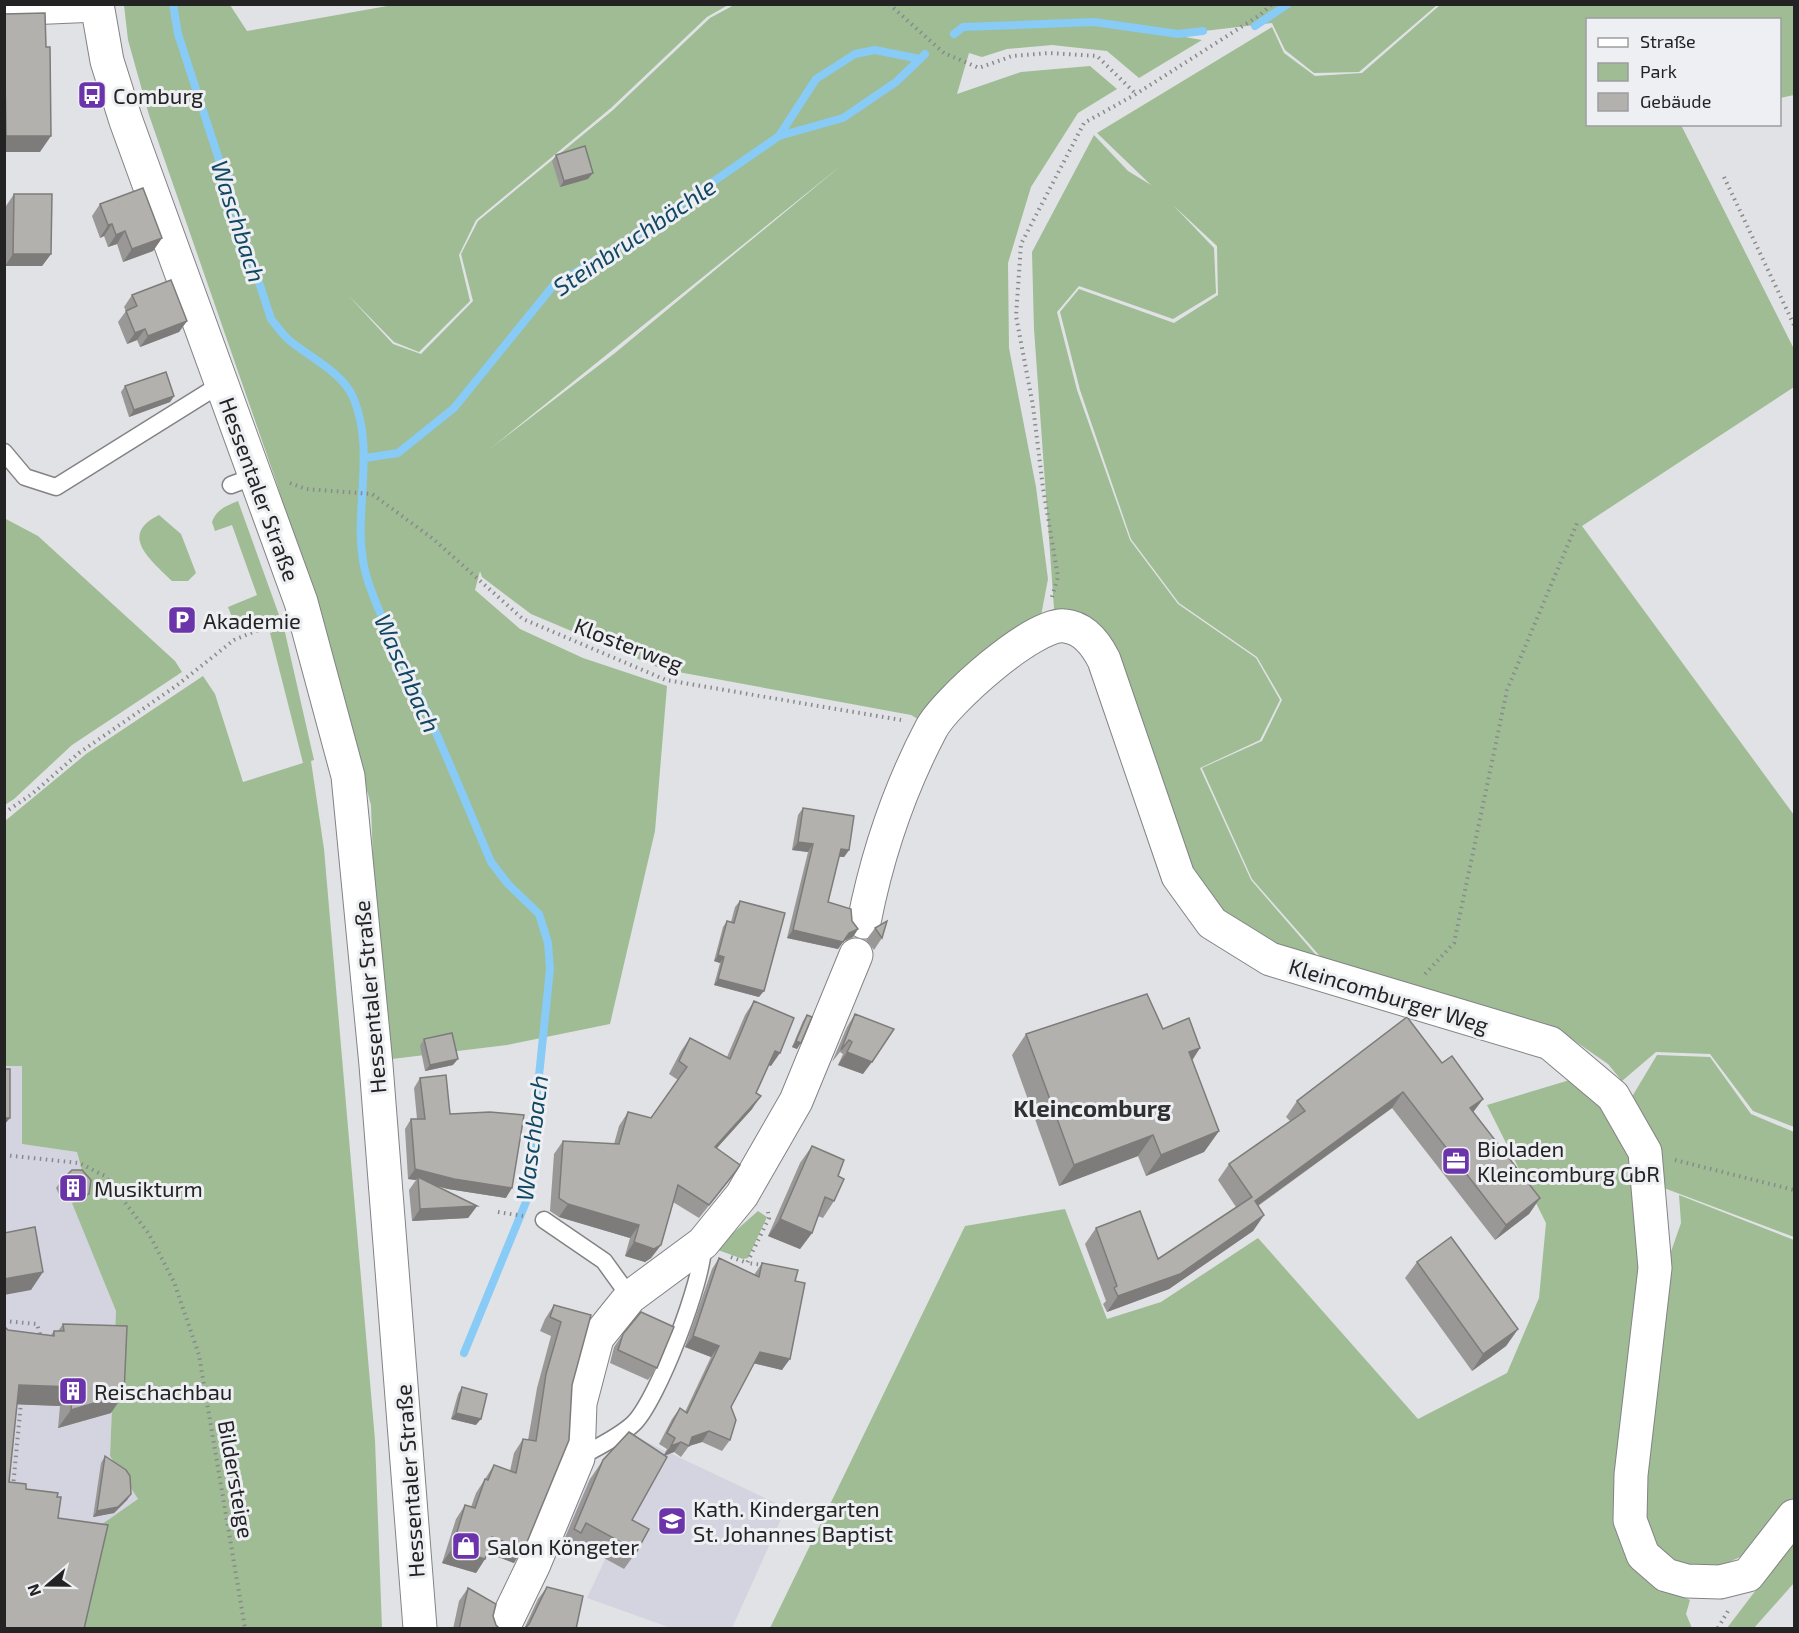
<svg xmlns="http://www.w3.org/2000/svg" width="1799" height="1633" font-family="'Exo 2',sans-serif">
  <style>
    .built { fill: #d3d4df }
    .green { fill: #9fbc94; fill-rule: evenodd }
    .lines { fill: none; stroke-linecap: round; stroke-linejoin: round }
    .stream { stroke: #88cbf6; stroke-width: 8 }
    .lane-casing { stroke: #838386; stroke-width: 19 }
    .street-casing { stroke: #838386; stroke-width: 35 }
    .secondary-casing { stroke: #838386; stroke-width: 35 }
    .path { stroke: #898a8c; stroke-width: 4; stroke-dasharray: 1.5 4.5; stroke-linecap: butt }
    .lane { stroke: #fff; stroke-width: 16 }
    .street { stroke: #fff; stroke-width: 33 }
    .secondary { stroke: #fff; stroke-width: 33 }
    .wall { fill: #9a9896 }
    .shaded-wall { fill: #7d7c7a }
    .building { fill: #b3b1ae; stroke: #7d7c7a; stroke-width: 1.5 }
    .labels { text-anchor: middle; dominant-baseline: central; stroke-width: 6; stroke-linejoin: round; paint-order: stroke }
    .poi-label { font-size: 22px; fill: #232324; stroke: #eeeff3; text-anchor: start }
    .street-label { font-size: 22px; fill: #232324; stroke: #eeeff3 }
    .water-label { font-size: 24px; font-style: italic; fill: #114763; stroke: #eeeff3 }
    .neighbourhood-label { font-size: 24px; font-weight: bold; fill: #303033; stroke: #eeeff3 }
  </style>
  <rect width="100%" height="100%" fill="#e1e2e5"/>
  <!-- built -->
  <g class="built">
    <path d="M4,1066H22V1144L77,1152L85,1181L83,1199L73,1204L116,1311L110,1456L138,1499L5,1628Z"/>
    <path d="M634,1436L786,1508L732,1628H671L587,1598L609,1551L576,1534L568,1551L553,1543L583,1486Z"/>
  </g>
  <!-- green -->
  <g class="green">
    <path d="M124,5H230L247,31L393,5H728L707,17L611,108L476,220L459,255L470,301L419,352L394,342L347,294L393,344L421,354L473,301L461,254L478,221L613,110L710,18L734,5H1437L1359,72L1314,73L1285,50L1272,23L1187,33L1128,27L1202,40L1139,78L1107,51L1052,45L1007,49L982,57L969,53L957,94L1021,72L1090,66L1117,89L1078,113L1031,187L1008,263L1009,348L1036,487L1048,579L1040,621L918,719L911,715L662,669L531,614L482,577L480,571L475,590L520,629L583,658L667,686L655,831L610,1024L507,1045L392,1059L376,948L371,805L332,661L276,481L149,115L128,40ZM843,164L615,353L491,448Z"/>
    <path d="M1440,5H1794V95L1780,98V20H1588V124L1681,125L1794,349V387L1582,526L1794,815V1127L1753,1111L1710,1054L1656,1052L1622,1081L1608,1064L1556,1028L1333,971L1252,879L1202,768L1262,741L1282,700L1257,657L1179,603L1131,539L1080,390L1060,312L1079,289L1174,323L1218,295L1217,246L1173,205L1214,248L1216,293L1173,319L1079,286L1057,312L1077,390L1130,540L1178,604L1256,658L1280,700L1260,740L1200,768L1251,880L1329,970L1219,914L1184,864L1111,653L1055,622L1034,329L1032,252L1094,135L1128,171L1151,185L1097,133L1272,27L1284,53L1315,76L1362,73Z"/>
    <path d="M238,501L279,615L238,632L228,607L257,595L232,525L215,531L212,522C217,509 226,506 238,501Z"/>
    <path d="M159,515L181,534L196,573L188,581H172C151,560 118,535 159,515Z"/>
    <path d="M4,518L38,536L175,661L182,672L72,745L14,799L5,805Z"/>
    <path d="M284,628L314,760L311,761L324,849L375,1440L382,1628H76L98,1527L138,1499L110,1456L116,1311L72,1203L83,1199L85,1181L77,1152L22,1144V1066H5V821L86,754L203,676L215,694L243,782L303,763L270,633Z"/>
    <path d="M1657,1055L1710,1057L1751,1114L1794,1132V1237L1664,1188L1630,1100Z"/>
    <path d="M1573,1079L1610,1116L1636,1172L1640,1244L1620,1476L1663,1588L1690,1600L1686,1614L1692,1628H770L965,1226L1065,1209L1107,1319L1161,1302L1258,1238L1418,1419L1507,1373L1539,1298L1546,1223L1487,1105Z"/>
    <path d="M1679,1195L1794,1240V1507L1757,1549L1708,1572L1672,1567L1651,1550L1640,1490L1660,1283L1681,1223Z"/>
    <path d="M758,1211L767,1217L748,1258L743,1259L715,1249Z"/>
    <path d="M1794,1540V1583L1754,1628H1727Z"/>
  </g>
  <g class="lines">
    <!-- stream -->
    <g class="stream">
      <path d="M173,4L178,34L271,319C277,326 282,334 289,340C309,357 342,372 353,397C378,455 349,520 367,578C379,616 398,650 415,686C442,744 466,803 491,862L508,884L539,914L548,943L550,969L526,1202L464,1353"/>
      <path d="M1255,26L1288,4"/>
      <path d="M954,34L963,27L1094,22L1178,34L1203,31"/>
      <path d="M779,136L843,118L896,82L920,59"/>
      <path d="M365,458L398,453L454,408L553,286L632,238L779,136L816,79L855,54L875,50L920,59L925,54"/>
    </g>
    <!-- lane casing -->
    <g class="lane-casing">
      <g id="lane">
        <path d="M4,452L25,477L56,487L221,384"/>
        <path d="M231,485L255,476"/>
        <path d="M544,1220L604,1261L630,1297"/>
        <path d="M578,1458C595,1448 618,1438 633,1424C657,1402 705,1276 703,1244"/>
      </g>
    </g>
    <!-- street casing -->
    <g class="street-casing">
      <g id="street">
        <path d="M4,9L97,5"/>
        <path d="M864,922C877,856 900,788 931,729C945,702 1034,622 1065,626C1084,628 1096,644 1104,660L1178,876L1212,923L1270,959L1550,1043L1613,1096L1645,1152L1655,1268L1631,1475L1630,1520L1643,1555L1666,1575L1687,1581L1720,1582L1748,1575L1794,1516"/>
        <path d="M503,1628L534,1564L578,1458L580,1403L597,1338L630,1297L703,1243L742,1195L796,1101L856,955"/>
      </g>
    </g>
    <!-- secondary casing -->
    <g class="secondary-casing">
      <path id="secondary" d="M97,4L107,61L126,121L301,602L348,776L376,1065L420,1628"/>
    </g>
    <!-- path -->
    <g class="path">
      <path d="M889,4L944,53L979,68L1012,56L1049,53L1097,56L1136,94"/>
      <path d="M1724,177L1794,325"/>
      <path d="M290,483L306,489L372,494L432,538L523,619L666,680L901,720"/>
      <path d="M1052,597L1058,577L1043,488L1033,406L1016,316L1021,244L1084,123L1136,94L1260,15L1272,4"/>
      <path d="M4,813L32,794L79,753L176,686L234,640L275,623"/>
      <path d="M1425,974L1454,943L1507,690L1577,523"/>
      <path d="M4,1155L79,1163L105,1176L149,1234L174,1282L199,1355L245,1628"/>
      <path d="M1675,1160L1794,1190"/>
      <path d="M498,1212L523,1216"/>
      <path d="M731,1257L747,1263"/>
      <path d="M764,1265L747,1263L769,1218L768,1212"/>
      <path d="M4,1321L37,1324L41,1338"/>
      <path d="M13,1487L21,1402"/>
      <path d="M1718,1628L1728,1611"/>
    </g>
    <!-- lane -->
    <use href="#lane" class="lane"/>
    <!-- street -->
    <use href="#street" class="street"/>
    <!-- secondary -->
    <use href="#secondary" class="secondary"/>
  </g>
  <!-- wall -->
  <g class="wall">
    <path d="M4,14L40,152H4Z"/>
    <path d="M556,155L588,179L560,187L552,161Z"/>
    <path d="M14,194L51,254L42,266H5L6,206Z"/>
    <path d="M100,204L162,238L153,251L123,262L117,244L108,247L104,236L100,238L92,216Z"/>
    <path d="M132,295L187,321L179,332L140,347L137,340L127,344L118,322L126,311L124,307Z"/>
    <path d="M125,386L174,396L170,402L129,417L121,392Z"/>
    <path d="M803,808L849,850L844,857H839L828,902L852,921L858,929L853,937L844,941L838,949L787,938L808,852L792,850L798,815Z"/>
    <path d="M740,901L759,997L714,985L720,963L714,961L723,927L727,921L731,922L735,907Z"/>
    <path d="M875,928L882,938L874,950L866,940Z"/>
    <path d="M754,1001L771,1066L769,1065L756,1093L752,1109L717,1148L736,1171L726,1184L699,1218L673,1202L661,1245L651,1258L645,1262L625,1256L630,1238L559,1217L550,1211L554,1154L563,1141L614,1144L619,1126L628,1112L651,1118L678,1080L669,1074L681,1051L690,1038L727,1057L745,1015Z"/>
    <path d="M855,1014L863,1074L838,1065L843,1054L840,1052L832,1062L847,1027Z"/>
    <path d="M807,1015L797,1049L792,1047L803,1021Z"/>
    <path d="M1163,1029L1200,1048L1192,1061L1219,1131L1204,1152L1146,1176L1138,1156L1059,1186L1012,1055L1026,1034Z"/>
    <path d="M424,1039L453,1065L425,1071L420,1046Z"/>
    <path d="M1442,1063L1483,1099L1473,1112L1540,1198L1529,1214L1495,1240L1392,1108L1258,1206L1264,1215L1253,1231L1169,1289L1107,1312L1103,1304L1106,1301L1085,1244L1096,1228L1158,1259L1236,1207L1218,1180L1229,1164L1290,1121L1286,1117L1297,1101Z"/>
    <path d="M420,1078L450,1114L506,1198L448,1189L433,1185L477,1206L468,1218L412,1221L409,1190L416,1180L408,1179L405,1129L411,1119H417L414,1088Z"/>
    <path d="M812,1146L838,1176L834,1201L823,1218L818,1216L812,1233L800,1249L768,1236L800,1163Z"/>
    <path d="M61,1181L84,1200L62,1201L56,1188Z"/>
    <path d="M719,1258L754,1275L762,1263L795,1281L782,1370L754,1363L731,1407L730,1440L722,1451L702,1442L689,1446L681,1457L674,1452L665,1456L632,1520L637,1551L624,1569L575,1542L568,1551L561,1547L590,1479L603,1460L664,1455L667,1449L659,1444L672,1419L680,1408L685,1412L711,1357L685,1347L712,1269Z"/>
    <path d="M1417,1262L1518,1329L1506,1346L1472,1371L1405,1278Z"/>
    <path d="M554,1305L591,1315L514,1563L487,1553L485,1559L476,1573L442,1563L456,1519L465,1505L471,1507L476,1493L494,1465L510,1471L514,1453L523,1439L528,1440L537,1388L551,1336L540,1331L545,1319Z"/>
    <path d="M63,1324L111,1413L58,1428L60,1406L17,1404L9,1482L26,1489L58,1518L4,1629L8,1330L51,1335L54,1331H58Z"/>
    <path d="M623,1334L657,1368L648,1380L610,1363L614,1347Z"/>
    <path d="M462,1387L476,1425L451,1419L458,1394Z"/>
    <path d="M105,1456L131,1494L127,1500L114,1513L93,1517L101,1463Z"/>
    <path d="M547,1587L576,1629H524L538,1599Z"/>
    <path d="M468,1588L493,1616L496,1625L500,1629H453L459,1601Z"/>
  </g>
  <!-- shaded-wall -->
  <g class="shaded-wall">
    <path d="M6,136H51L40,152H4V138Z"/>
    <path d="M593,173L588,179L560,187L564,181Z"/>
    <path d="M112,224L104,236L100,238L108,225Z"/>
    <path d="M125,231L117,244L108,247L116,235Z"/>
    <path d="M162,238L153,251L123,262L132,249Z"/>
    <path d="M13,254H51L42,266H5Z"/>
    <path d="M187,321L179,332L140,347L148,336Z"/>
    <path d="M145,329L137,340L127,344L135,333Z"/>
    <path d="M174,396L170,402L129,417L134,410Z"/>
    <path d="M798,842L813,844L808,852L792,850Z"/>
    <path d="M841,849L849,850L844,857L835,856Z"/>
    <path d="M858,929L853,937L844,941L849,933Z"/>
    <path d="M793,930L843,942L838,949L787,938Z"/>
    <path d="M718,955L724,957L720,963L714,961Z"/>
    <path d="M718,979L764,991L759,997L714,985Z"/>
    <path d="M796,1041L801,1043L797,1049L792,1047Z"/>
    <path d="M1200,1048L1185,1070L1189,1052Z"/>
    <path d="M775,1051L780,1053L771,1066L766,1064Z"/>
    <path d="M847,1052L872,1062L863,1074L838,1065Z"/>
    <path d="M458,1059L453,1065L425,1071L430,1065Z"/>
    <path d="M1403,1092L1392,1108L1243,1216L1255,1201Z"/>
    <path d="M761,1096L752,1109L706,1160L715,1147Z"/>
    <path d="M1483,1099L1471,1115L1470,1108Z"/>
    <path d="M4,1118H10L4,1125Z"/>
    <path d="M1219,1131L1204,1152L1146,1176L1161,1155Z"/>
    <path d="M1153,1135L1138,1156L1059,1186L1074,1165Z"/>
    <path d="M415,1169L512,1188L506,1198L448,1189L418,1181V1177L416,1180L408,1179Z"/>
    <path d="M89,1194L84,1200L62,1201L66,1195Z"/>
    <path d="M1540,1198L1529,1214L1495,1240L1506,1225Z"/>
    <path d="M568,1204L639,1225L630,1238L559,1217Z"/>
    <path d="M477,1206L468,1218L412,1221L420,1209Z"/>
    <path d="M1264,1215L1253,1231L1169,1289L1107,1312L1118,1296Z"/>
    <path d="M780,1219L812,1233L800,1249L768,1236Z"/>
    <path d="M634,1242L661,1245L651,1258L645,1262L625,1256Z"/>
    <path d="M43,1272L31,1290L4,1295V1279Z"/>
    <path d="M1518,1329L1506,1346L1472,1371L1483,1354Z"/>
    <path d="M693,1336L719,1346L711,1357L685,1347Z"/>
    <path d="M760,1352L790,1359L782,1370L752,1363Z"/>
    <path d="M19,1385L73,1387L60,1406L6,1404Z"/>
    <path d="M124,1394L111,1413L58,1428L71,1410Z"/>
    <path d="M456,1413L481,1419L476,1425L451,1419Z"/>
    <path d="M709,1431L702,1442L689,1446L692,1437Z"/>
    <path d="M681,1442L674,1452L663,1456L671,1446Z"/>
    <path d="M131,1494L127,1500L114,1513L93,1517L97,1511Z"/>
    <path d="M492,1537L523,1549L514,1563L483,1551Z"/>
    <path d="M452,1549L485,1559L476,1573L442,1563Z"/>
  </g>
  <!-- building -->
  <g class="building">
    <path d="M45,13L46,47H50L51,136H6L4,14Z"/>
    <path d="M585,146L593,173L564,181L556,155Z"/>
    <path d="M143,188L162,238L132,249L125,231L116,235L112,224L108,225L100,204Z"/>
    <path d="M14,194H52L51,254H13Z"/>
    <path d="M171,280L187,321L148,336L145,329L135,333L126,311L137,306L132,295Z"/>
    <path d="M166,372L174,396L134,410L125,386Z"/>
    <path d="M803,808L854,816L849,850L841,849L828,902L851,909L852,921L858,929L849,933L843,942L793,930L813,844L798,842Z"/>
    <path d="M740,901L785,913L764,991L718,979L724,957L718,955L727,921L734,923Z"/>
    <path d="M887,921L882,938L875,928Z"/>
    <path d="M1147,994L1163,1029L1189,1018L1200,1048L1189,1052L1219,1131L1161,1155L1153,1135L1074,1165L1026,1034Z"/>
    <path d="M754,1001L794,1018L780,1053L775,1051L756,1093L761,1096L715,1147L740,1165L736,1171L709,1205L678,1185L661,1245L654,1249L634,1242L639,1225L568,1204L559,1198L563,1141L619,1144L628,1112L651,1118L687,1067L679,1061L690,1038L730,1059Z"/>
    <path d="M855,1014L894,1029L872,1062L847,1052L852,1042L849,1040L841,1050Z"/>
    <path d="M807,1015L812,1017L801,1043L796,1041Z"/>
    <path d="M1407,1017L1442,1063L1452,1056L1483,1099L1470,1108L1540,1198L1506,1225L1403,1092L1255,1201L1264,1215L1180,1274L1118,1296L1114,1288L1117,1286L1096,1228L1140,1211L1158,1259L1252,1197L1229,1164L1305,1111L1297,1101Z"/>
    <path d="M452,1033L458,1059L430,1065L424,1039Z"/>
    <rect x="4" y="1069" width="6" height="49"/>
    <path d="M446,1075L450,1114L490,1112L524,1115L512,1188L454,1179L415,1169L411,1119H425L420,1078Z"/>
    <path d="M812,1146L844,1160L838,1176L844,1179L834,1201L825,1197L812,1233L780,1219Z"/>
    <path d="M72,1170H82L91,1180L89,1194L66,1195L61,1181Z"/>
    <path d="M418,1177L477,1206L420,1209Z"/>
    <path d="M35,1227L43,1272L4,1279V1233Z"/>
    <path d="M1451,1237L1518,1329L1483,1354L1417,1262Z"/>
    <path d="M719,1258L759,1277L762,1263L798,1270L795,1281L805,1283L790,1359L760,1352L731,1407L736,1420L730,1440L709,1431L692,1437L689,1446L681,1442L671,1446L675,1438L667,1433L680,1408L687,1413L719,1346L693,1336Z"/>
    <path d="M554,1305L591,1315L572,1385L569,1440L527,1542L523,1549L492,1537L485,1559L452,1549L465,1505L475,1508L485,1479L488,1480L494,1465L516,1473L523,1439L536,1441L546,1374L561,1322L550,1317Z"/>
    <path d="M641,1312L674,1327L657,1368L618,1350L623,1334Z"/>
    <path d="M63,1324L127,1326L124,1394L71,1410L73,1387L19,1385L9,1482L26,1484V1489L58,1493L57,1497H61L58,1518L108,1525L84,1629H4V1326L8,1330L54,1336V1331H64Z"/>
    <path d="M462,1387L487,1394L481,1419L456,1413Z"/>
    <path d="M629,1432L667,1457L632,1520L649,1529L637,1551L586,1523L581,1533L574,1529L603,1460Z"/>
    <path d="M105,1456L126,1470L130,1476L131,1494L118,1507L97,1511Z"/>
    <path d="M547,1587L583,1596L576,1629H524L529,1624Z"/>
    <path d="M468,1588L496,1604L493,1616L496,1625L500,1629H459Z"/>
  </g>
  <!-- icons -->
  <defs>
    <g id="bus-square" transform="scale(1.5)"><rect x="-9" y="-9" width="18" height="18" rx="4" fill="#6b34ab" stroke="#eeeff3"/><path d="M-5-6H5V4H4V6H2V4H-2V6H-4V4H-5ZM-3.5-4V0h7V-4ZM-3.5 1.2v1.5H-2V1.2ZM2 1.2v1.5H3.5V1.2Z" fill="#fff"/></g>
    <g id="parking-square" transform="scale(1.5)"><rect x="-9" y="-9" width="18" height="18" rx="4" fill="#6b34ab" stroke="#eeeff3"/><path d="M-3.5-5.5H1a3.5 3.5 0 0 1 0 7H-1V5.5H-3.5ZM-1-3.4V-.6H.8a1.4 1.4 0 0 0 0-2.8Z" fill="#fff"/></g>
    <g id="office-square" transform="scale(1.5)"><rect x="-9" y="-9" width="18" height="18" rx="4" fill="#6b34ab" stroke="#eeeff3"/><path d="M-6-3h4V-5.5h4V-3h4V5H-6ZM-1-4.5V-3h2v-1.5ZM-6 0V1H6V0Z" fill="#fff"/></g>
    <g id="building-square" transform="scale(1.5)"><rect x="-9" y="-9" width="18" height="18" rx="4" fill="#6b34ab" stroke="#eeeff3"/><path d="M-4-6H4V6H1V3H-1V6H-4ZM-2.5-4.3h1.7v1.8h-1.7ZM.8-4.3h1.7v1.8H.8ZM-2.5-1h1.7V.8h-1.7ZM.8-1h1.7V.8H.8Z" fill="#fff"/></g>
    <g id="school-square" transform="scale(1.5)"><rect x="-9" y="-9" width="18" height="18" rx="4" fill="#6b34ab" stroke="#eeeff3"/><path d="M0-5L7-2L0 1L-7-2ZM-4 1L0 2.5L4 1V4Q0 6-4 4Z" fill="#fff"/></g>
    <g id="shop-square" transform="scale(1.5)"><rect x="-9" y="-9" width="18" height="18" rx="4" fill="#6b34ab" stroke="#eeeff3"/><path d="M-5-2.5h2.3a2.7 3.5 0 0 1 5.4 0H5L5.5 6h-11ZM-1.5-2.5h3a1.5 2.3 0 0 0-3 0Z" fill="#fff"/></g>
  </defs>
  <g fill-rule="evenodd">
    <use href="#bus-square" x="92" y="95"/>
    <use href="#parking-square" x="182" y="620"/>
    <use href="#office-square" x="1456" y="1161"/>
    <use href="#building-square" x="73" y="1188"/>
    <use href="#building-square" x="73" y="1391"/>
    <use href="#school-square" x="672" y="1521"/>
    <use href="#shop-square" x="466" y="1546"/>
  </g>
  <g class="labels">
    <!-- poi labels -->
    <g class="poi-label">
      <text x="113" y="95">Comburg</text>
      <text x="203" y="620">Akademie</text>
      <text x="1477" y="1148">Bioladen<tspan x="1477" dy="25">Kleincomburg GbR</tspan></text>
      <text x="94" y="1188">Musikturm</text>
      <text x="94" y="1391">Reischachbau</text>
      <text x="693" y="1508">Kath. Kindergarten<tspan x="693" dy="25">St. Johannes Baptist</tspan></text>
      <text x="487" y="1546">Salon Köngeter</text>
    </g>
    <!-- street labels -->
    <g class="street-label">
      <text transform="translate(260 489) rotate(70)">Hessentaler Straße</text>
      <text transform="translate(629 644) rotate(21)">Klosterweg</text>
      <text transform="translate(1389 995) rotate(17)">Kleincomburger Weg</text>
      <text transform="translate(369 997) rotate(-95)">Hessentaler Straße</text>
      <text transform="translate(237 1479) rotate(80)">Bildersteige</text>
      <text transform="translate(409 1481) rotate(-94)">Hessentaler Straße</text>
    </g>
    <!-- water labels -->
    <g class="water-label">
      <text transform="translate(239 221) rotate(72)">Waschbach</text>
      <text transform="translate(634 236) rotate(-34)">Steinbruchbächle</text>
      <text transform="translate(408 673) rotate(66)">Waschbach</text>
      <text transform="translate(531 1138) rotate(-83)">Waschbach</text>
    </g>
    <!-- neighbourhood labels -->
    <g class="neighbourhood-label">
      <text x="1092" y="1107">Kleincomburg</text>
    </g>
  </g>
  <!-- border -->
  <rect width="1799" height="1633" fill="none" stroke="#232324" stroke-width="12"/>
  <!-- legend -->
  <rect x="1586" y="18" width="195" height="108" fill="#eeeff3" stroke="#9d9da0" stroke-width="1.5"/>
  <rect x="1598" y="38" width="30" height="9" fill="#ffffff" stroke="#9d9da0" stroke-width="1.5"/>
  <text x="1640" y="48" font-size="18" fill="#232324">Straße</text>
  <rect x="1598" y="63" width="30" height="18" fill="#9fbc94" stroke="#9d9da0" stroke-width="1.5"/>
  <text x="1640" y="78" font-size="18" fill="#232324">Park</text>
  <rect x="1598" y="93" width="30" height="18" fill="#b3b1ae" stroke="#9d9da0" stroke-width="1.5"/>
  <text x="1640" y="108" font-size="18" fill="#232324">Gebäude</text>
  <!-- north arrow -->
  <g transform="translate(48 1585) rotate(250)" stroke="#eeeff3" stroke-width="4.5" paint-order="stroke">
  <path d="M0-4.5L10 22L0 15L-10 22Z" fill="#232324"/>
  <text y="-9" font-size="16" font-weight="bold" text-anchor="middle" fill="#232324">N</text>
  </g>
</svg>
